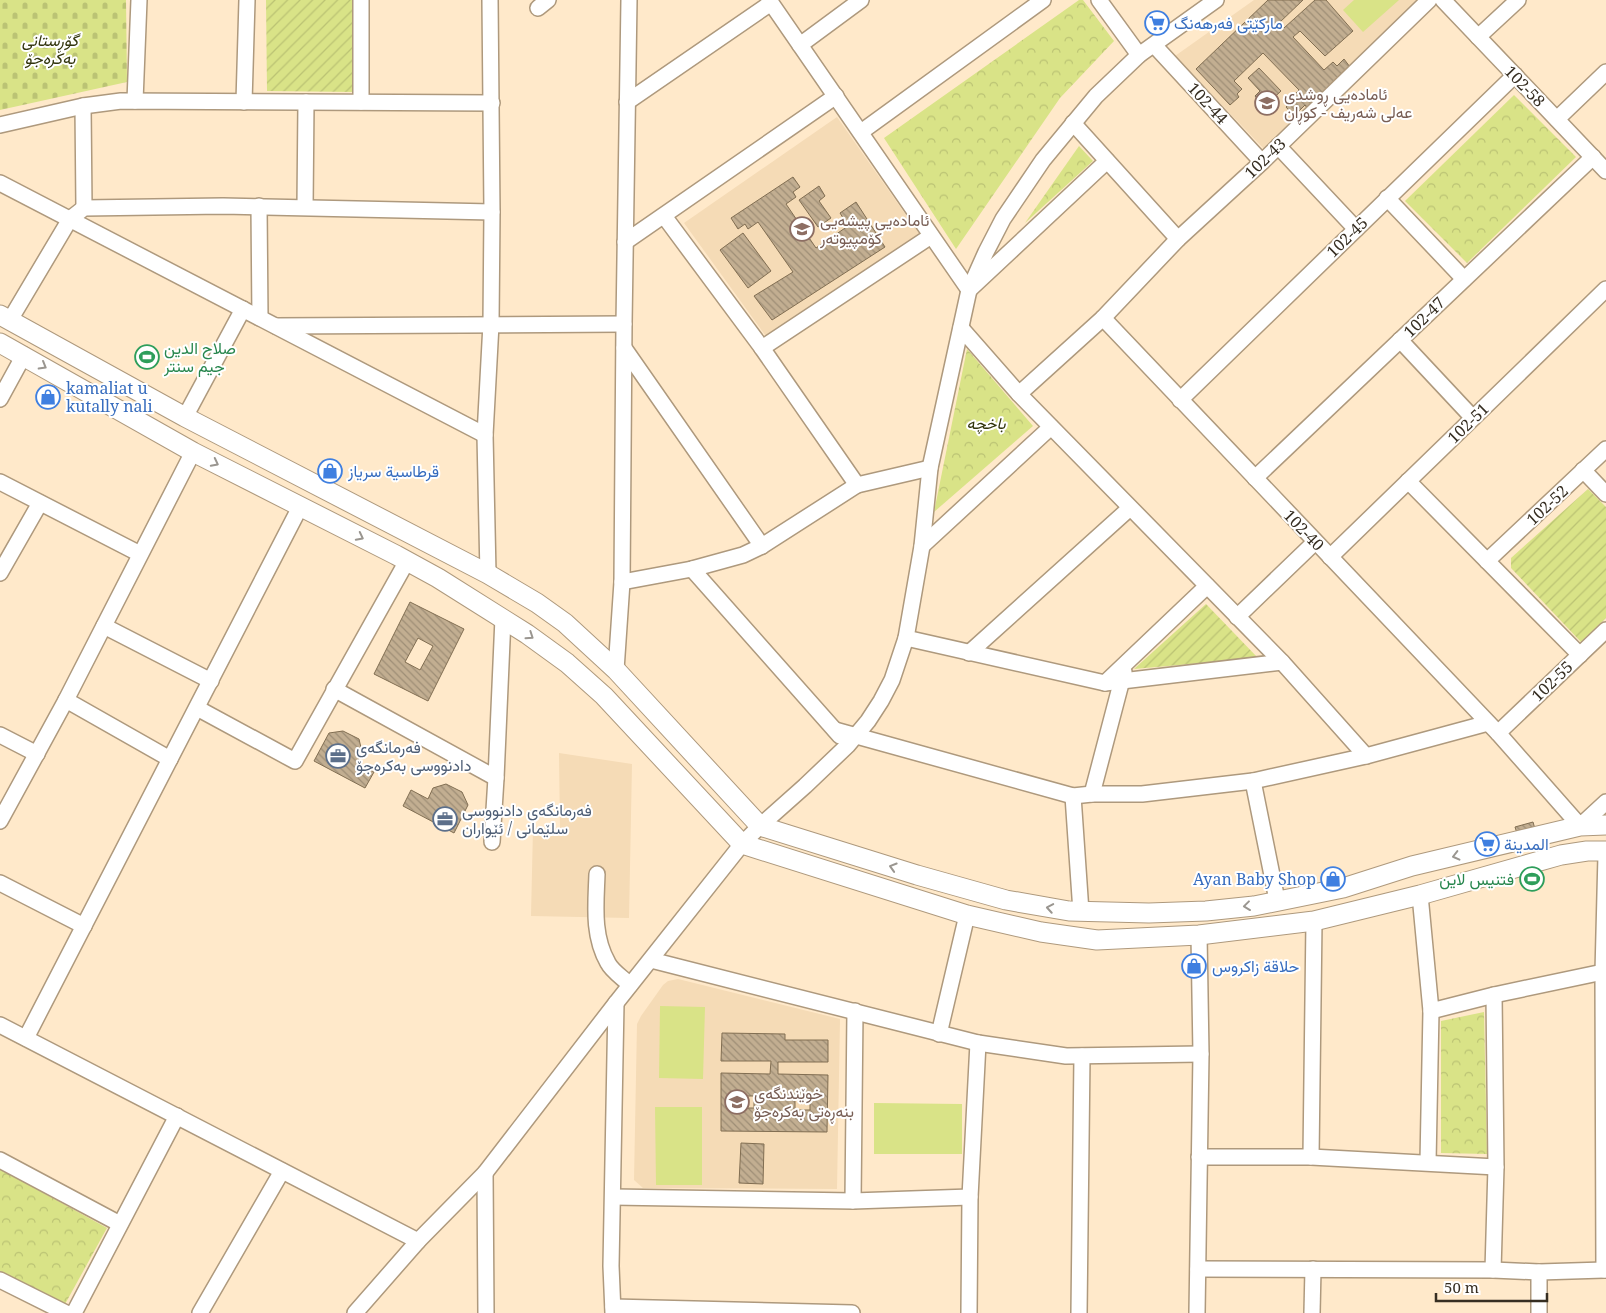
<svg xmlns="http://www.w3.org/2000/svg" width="1606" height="1313" font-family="'Noto Serif',Vazirmatn,serif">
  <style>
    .built { fill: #f5dbb6 }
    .cemetery { fill: url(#cemetery-stones) }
    .park { fill: url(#park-crowns) }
    .garden { fill: url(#garden-furrows) }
    .pitch { fill: #d9e387 }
    .building { fill: url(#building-back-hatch); stroke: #816e52; fill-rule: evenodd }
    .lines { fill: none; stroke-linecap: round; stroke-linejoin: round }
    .minor-casing { stroke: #ae997d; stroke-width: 18 }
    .major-casing { stroke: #ae997d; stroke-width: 21 }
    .minor { stroke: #fff; stroke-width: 15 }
    .major { stroke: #fff; stroke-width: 19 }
    .oneway { stroke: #9a9690 }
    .labels { text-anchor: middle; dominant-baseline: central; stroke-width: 4; stroke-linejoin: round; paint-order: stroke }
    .shop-label { font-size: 16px; fill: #366cbe; stroke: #fff; text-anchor: start }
    .park-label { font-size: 16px; font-style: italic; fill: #32350d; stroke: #fff }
    .street-label { font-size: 16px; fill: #362e22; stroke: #fff }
    .education-label { font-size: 16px; fill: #785e54; stroke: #fff; text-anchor: start }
    .leisure-label { font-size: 16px; fill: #27864d; stroke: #fff; text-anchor: start }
    .service-label { font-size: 16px; fill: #4e5e75; stroke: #fff; text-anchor: start }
  </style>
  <defs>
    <pattern id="cemetery-stones" width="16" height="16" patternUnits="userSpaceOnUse" patternTransform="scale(1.25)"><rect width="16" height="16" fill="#d9e387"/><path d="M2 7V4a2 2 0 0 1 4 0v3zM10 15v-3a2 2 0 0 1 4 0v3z" fill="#bbc374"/></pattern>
    <pattern id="park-crowns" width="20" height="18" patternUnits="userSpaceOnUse" patternTransform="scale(1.25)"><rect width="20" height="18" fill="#d9e387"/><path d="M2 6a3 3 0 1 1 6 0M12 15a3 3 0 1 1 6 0" fill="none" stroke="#bbc374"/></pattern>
    <pattern id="garden-furrows" width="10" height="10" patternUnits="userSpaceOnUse" patternTransform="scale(1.25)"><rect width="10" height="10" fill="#d9e387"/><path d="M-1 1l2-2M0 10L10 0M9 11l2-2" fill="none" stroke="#bbc374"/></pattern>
    <pattern id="building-back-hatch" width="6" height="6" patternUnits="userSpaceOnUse" patternTransform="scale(1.25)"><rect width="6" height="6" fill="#c2ae91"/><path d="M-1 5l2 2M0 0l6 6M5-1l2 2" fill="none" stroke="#9e8e76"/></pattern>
  </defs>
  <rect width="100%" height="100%" fill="#ffe9ca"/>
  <!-- built -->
  <g class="built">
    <path d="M1254,0H1424L1265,150L1175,56Z"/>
    <path d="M837,117L920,235L768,339L684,223Z"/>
    <path d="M559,753L632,764L629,918L531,916L533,828H560Z"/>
    <path d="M678,979L840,1019L837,1189L643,1188L634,1180L637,1024L641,1016L663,985L668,981Z"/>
  </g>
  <!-- cemetery -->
  <path class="cemetery" d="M0,0H126L127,82L0,110Z"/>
  <!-- park -->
  <g class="park">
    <path d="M1079,0H1083L1114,41L1060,98L956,249L884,138Z"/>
    <path d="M1514,95L1576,157L1467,263L1405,201Z"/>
    <path d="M1079,146L1093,161L1025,223Z"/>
    <path d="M967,349L1033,426L934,512Z"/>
    <path d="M1484,1012L1487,1154L1441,1153V1021Z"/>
    <path d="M0,1169L107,1228L64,1306L0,1271Z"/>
  </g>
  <!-- garden -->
  <g class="garden">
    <path d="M266,0H355V92L267,91Z"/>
    <path d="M1588,489L1606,507V618L1581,642L1511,568V558Z"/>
    <path d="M1206,604L1258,658L1134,669Z"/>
  </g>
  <!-- pitch -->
  <g class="pitch">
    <path d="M1354,0H1399L1363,32L1343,10Z"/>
    <path d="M660,1006L705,1007L703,1079L659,1078Z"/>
    <path d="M874,1103L962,1104V1154H874Z"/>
    <path d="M655,1107H702V1185H656Z"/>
  </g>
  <!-- building -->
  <g class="building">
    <path d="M1268,0H1303L1279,23L1284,28L1315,0H1326L1353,31L1325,56L1300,31L1293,37L1324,70L1333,62L1337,66L1344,59L1350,67L1342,78L1307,108L1305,105L1294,116L1286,107L1292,101L1290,99L1299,90L1263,53L1234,81L1242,89L1237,94L1239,97L1230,105L1196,69Z"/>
    <path d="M1259,68L1281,91L1264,107L1255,96L1260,91L1248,78Z"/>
    <path d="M793,177L800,187L793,192L796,197L786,204L816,248L848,226L840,213L856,202L885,247L772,320L754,296L793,272L758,222L748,229L745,224L738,229L731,218Z"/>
    <path d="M819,186L825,196L819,201L831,218L818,227L799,200Z"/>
    <path d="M743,233L771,271L748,288L720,250Z"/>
    <path d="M410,602L464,629L428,701L374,674ZM418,638L433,646L420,670L405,662Z"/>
    <path d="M343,731L359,739L362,752L357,763L374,772L365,788L314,761L329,733Z"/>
    <path d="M446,784L462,792L468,805L454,833L403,806L411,790L428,799L433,788Z"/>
    <path d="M1533,822L1537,836L1519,840L1515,827Z"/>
    <path d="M1341,870L1343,882L1326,887L1324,875Z"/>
    <path d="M722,1033L785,1034V1040H828V1062H778V1074L828,1075L827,1132L721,1131V1073L770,1074L771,1061H721ZM739,1096H754V1108H739ZM795,1097H810V1110H795Z"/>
    <path d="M741,1143L764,1144L763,1184L739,1183Z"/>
  </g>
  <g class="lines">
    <!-- minor casing -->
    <g class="minor-casing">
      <g id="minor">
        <path d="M769,0L969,290L1107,161"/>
        <path d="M1099,0L1139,55"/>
        <path d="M1443,0L1606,171"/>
        <path d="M538,8L548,0"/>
        <path d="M1478,37L1518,0"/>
        <path d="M800,45L861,0"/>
        <path d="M1154,45L1262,162"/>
        <path d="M135,101L139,0"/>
        <path d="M244,102L247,0"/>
        <path d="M361,102V0"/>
        <path d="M627,102L771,3"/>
        <path d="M83,106L84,208"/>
        <path d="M1557,119L1606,72"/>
        <path d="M1073,123L1178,239"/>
        <path d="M0,125L83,106L121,101L492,103"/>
        <path d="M861,132L1043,0"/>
        <path d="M1278,146L1356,229"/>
        <path d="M0,183L485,435"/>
        <path d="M1387,198L1464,279"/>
        <path d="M259,206L260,318"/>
        <path d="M305,207L306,102"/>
        <path d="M664,216L762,348L857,485"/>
        <path d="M625,242L836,96"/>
        <path d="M1103,318L1178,239L1262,162L1429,0"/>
        <path d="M10,320L70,219L84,208L223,206L492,212"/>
        <path d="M276,326L624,324"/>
        <path d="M961,328L1019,394L1282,662L1366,756"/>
        <path d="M1400,340L1473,418"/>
        <path d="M624,348L762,546"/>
        <path d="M762,348L931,236"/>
        <path d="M1019,394L1103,318L1498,733L1580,826L1606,802"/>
        <path d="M0,399L24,355"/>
        <path d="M1180,400L1515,75"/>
        <path d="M185,417L243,309"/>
        <path d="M1583,470L1606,494"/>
        <path d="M1255,478L1593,157"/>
        <path d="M1408,481L1580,655"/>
        <path d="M0,482L140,554"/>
        <path d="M922,546L1051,427"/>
        <path d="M1330,557L1606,289"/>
        <path d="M1487,561L1606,449"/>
        <path d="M692,569L840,736"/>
        <path d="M0,573L40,503"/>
        <path d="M488,574L485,435L491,324L492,212L490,0"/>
        <path d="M622,582L692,569L743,555L762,546L857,485L930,468"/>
        <path d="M1237,617L1315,542"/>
        <path d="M104,626L211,681"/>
        <path d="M906,638L1105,683L1282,662"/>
        <path d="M969,653L1130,508"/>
        <path d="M616,670L622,582L624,324L629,0"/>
        <path d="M1105,683L1207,586"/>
        <path d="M334,689L496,778L503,618"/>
        <path d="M66,700L170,759"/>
        <path d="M197,708L295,761L407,561"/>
        <path d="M835,730L1073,796L1092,794H1142L1253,781L1366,756L1488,723"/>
        <path d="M1498,733L1606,630"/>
        <path d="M0,735L37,754"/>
        <path d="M1253,781L1277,900"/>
        <path d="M1092,794L1124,672"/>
        <path d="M1073,796L1081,912"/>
        <path d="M0,821L66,700L193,452"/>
        <path d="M492,842L496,778"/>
        <path d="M1606,855L1603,972L1604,1270H1606"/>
        <path d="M597,874C596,904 592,935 608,963C612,971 623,978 630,985"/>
        <path d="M0,883L84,926"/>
        <path d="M1420,895L1431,1011L1494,995L1603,972"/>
        <path d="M651,960L978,1043L1066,1056L1201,1054"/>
        <path d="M0,1025L418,1241"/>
        <path d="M939,1034L967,915"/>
        <path d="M26,1038L300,507"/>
        <path d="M1199,1157H1311L1496,1167"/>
        <path d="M1311,1157L1314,921"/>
        <path d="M0,1160L120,1224"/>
        <path d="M1428,1162L1431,1011"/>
        <path d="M485,1173L486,1313"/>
        <path d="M613,1197L853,1201L970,1197"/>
        <path d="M853,1201L855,1011"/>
        <path d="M1198,1269L1493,1270L1539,1272L1604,1270"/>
        <path d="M1493,1270L1496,1167L1494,995"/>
        <path d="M0,1280L66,1313"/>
        <path d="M613,1307L852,1313"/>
        <path d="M74,1313L177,1116"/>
        <path d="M200,1313L282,1171"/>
        <path d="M355,1313L418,1241L485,1173L616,1003L742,844L760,826L805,786L848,745L868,721L881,701L892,680L906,638L922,546L930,468L969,290L986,252L1003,219L1043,160L1096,96L1139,55L1216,0"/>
        <path d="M613,1313L611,1266L616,1003"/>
        <path d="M969,1313L970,1197L978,1043"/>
        <path d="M1079,1313L1082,1056"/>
        <path d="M1197,1313L1201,1054L1199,935"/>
        <path d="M1312,1313L1313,1269"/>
        <path d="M1539,1313V1272"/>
      </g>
    </g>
    <!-- major casing -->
    <g class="major-casing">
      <g id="major">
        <path d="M0,315L185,417L488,574L537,603L565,623L616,670L760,826L917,875L1006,900L1069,911L1149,913L1206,911L1254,906L1343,888L1412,866L1580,826L1606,825"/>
        <path d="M0,343L193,452L396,555L438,578L527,634L567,663L604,696L742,844L967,915L1041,932L1097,940L1199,935L1314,921L1420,895L1561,855L1587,851H1606"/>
      </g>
    </g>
    <!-- minor -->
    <use href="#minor" class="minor"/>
    <!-- major -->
    <use href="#major" class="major"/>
  </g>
  <!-- one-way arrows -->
  <defs><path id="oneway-chevron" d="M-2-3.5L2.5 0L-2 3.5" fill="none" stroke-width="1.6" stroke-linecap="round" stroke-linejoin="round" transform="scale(1.25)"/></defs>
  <g class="oneway">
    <use href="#oneway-chevron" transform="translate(43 366) rotate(30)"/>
    <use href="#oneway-chevron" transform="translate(215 463) rotate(27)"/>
    <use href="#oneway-chevron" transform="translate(360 537) rotate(27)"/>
    <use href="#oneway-chevron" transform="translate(530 636) rotate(34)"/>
    <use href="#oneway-chevron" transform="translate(1456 856) rotate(166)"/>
    <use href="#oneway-chevron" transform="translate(893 867) rotate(-163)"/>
    <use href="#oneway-chevron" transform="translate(1247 906) rotate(173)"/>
    <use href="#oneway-chevron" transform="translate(1050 908) rotate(-170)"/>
  </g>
  <!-- icons -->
  <defs>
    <g id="supermarket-ring" transform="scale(1.25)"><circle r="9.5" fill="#fff" stroke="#3f7fe0" stroke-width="1.5"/><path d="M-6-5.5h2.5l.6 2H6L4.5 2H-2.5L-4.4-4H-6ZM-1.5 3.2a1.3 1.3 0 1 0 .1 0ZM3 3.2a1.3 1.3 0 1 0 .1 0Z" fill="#3f7fe0"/></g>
    <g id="school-ring" transform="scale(1.25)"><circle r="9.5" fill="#fff" stroke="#8d6e63" stroke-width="1.5"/><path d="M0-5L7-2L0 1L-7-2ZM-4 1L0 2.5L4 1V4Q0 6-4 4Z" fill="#8d6e63"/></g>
    <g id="stadium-ring" transform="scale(1.25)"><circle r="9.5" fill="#fff" stroke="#2e9e5b" stroke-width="1.5"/><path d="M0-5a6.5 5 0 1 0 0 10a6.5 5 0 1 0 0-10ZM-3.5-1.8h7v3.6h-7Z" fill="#2e9e5b"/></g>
    <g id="shop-ring" transform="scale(1.25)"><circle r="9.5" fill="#fff" stroke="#3f7fe0" stroke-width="1.5"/><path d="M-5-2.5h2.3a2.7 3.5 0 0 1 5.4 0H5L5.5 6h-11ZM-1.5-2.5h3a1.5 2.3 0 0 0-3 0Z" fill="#3f7fe0"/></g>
    <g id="office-ring" transform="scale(1.25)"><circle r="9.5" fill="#fff" stroke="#5c6f8a" stroke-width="1.5"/><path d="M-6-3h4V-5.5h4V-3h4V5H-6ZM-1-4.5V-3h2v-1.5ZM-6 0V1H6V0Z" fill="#5c6f8a"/></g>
  </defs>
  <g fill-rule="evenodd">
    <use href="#supermarket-ring" x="1157" y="23"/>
    <use href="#school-ring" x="1267" y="103"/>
    <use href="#school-ring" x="802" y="229"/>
    <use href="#stadium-ring" x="147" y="357"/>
    <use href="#shop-ring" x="48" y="397"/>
    <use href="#shop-ring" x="330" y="471"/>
    <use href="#office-ring" x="338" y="756"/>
    <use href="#office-ring" x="445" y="819"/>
    <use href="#supermarket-ring" x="1487" y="844"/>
    <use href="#shop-ring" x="1333" y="879"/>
    <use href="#stadium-ring" x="1532" y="879"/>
    <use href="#shop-ring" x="1194" y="966"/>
    <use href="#school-ring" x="737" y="1102"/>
  </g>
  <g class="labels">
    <!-- shop labels -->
    <g class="shop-label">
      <text x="1174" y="23">مارکێتی فەرهەنگ</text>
      <text x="66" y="388">kamaliat u<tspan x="66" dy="18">kutally nali</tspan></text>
      <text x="348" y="471">قرطاسية سرياز</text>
      <text x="1504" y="844">المدينة</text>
      <text x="1316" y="879" text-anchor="end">Ayan Baby Shop</text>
      <text x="1212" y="966">حلاقة زاکروس</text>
    </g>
    <!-- park labels -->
    <g class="park-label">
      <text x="50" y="40">گۆڕستانی<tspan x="50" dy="18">بەکرەجۆ</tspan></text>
      <text x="986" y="423">باخچە</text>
    </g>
    <!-- street labels -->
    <g class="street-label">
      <text transform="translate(1525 86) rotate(46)">102-58</text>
      <text transform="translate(1208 103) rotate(47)">102-44</text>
      <text transform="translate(1265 158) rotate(-44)">102-43</text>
      <text transform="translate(1347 237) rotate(-44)">102-45</text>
      <text transform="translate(1424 317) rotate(-44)">102-47</text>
      <text transform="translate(1468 423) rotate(-44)">102-51</text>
      <text transform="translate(1547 505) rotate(-43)">102-52</text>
      <text transform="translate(1304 530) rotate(46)">102-40</text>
      <text transform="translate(1552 681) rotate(-44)">102-55</text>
    </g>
    <!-- education labels -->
    <g class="education-label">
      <text x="1284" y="94">ئامادەیی ڕوشدی<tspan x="1284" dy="18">عەلی شەریف - کوڕان</tspan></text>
      <text x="820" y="220">ئامادەیی پیشەیی<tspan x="820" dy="18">کۆمپیوتەر</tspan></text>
      <text x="754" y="1093">خوێندنگەی<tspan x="754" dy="18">بنەڕەتی بەکرەجۆ</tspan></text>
    </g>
    <!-- leisure labels -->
    <g class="leisure-label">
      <text x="164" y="348">صلاح الدين<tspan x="164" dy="18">جيم سنتر</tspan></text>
      <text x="1514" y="879" text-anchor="end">فتنيس لاين</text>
    </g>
    <!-- service labels -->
    <g class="service-label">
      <text x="356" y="747">فەرمانگەی<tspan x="356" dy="18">دادنووسی بەکرەجۆ</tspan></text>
      <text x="462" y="810">فەرمانگەی دادنووسی<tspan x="462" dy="18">سلێمانی / ئێواران</tspan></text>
    </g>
  </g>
  <!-- scale -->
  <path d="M1436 1293v8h111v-8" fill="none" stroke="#362e22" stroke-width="2.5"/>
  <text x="1444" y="1293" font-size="15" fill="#362e22" stroke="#ffffff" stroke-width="4" paint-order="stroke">50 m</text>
</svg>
